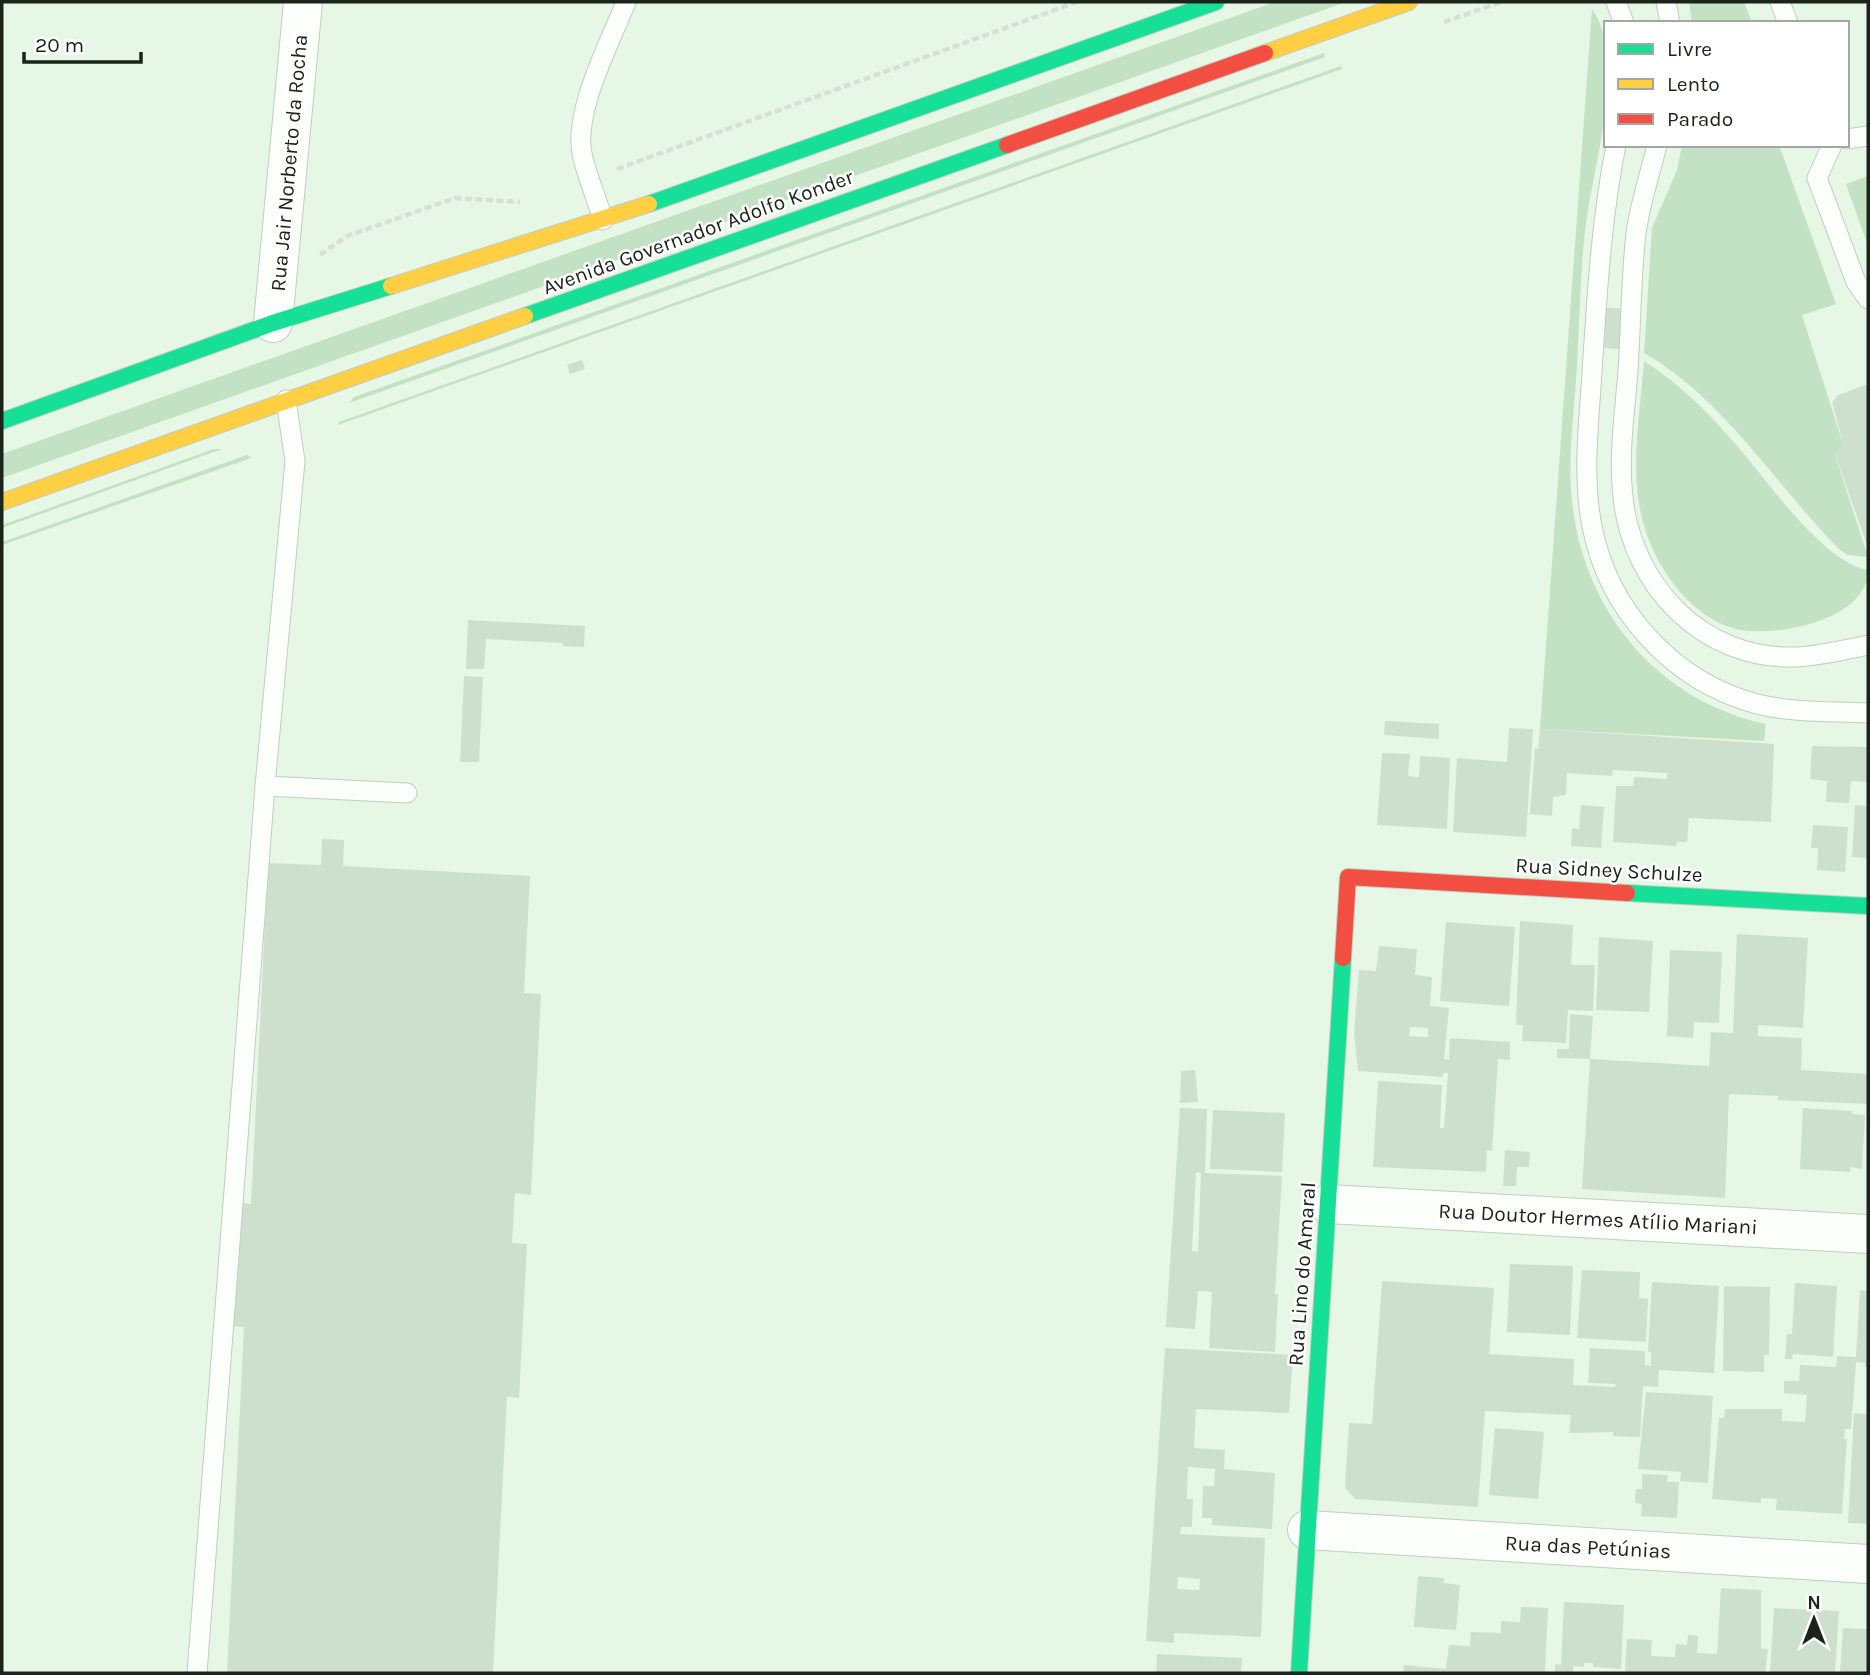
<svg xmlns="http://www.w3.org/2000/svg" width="1870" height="1675" font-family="Karla,sans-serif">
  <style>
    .green { fill: #c3e1c3 }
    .building { fill: #cde0ce; fill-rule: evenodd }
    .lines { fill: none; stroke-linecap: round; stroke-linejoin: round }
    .lane-casing { stroke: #c1cec1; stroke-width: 21 }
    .street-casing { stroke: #c1cec1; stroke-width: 40 }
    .fast-casing { stroke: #c1cec1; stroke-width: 18 }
    .slow-casing { stroke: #c1cec1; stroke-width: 18 }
    .jam-casing { stroke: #c1cec1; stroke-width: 18 }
    .path { stroke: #d9ded9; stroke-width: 4.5; stroke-dasharray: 7 3.5; stroke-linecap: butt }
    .lane { stroke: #fbfefb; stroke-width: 19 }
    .street { stroke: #fbfefb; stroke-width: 38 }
    .fast { stroke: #16e098; stroke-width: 16 }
    .slow { stroke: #ffcf43; stroke-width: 16 }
    .jam { stroke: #f24e42; stroke-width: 16 }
    .labels { text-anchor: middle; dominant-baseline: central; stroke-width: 5; stroke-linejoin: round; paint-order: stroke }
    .street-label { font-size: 21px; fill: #1a241a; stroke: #fff }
  </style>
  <rect width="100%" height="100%" fill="#e6f7e6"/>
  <!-- green -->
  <g class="green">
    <path d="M1275,2H1346L2,478V454Z"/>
    <path d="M1689,2H1744L1752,23H1692Z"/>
    <path d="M1592,9C1626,55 1595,163 1587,216C1580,264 1580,315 1577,364C1575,409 1567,456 1572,501C1583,610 1657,701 1766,724L1764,741L1540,729Z"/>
    <path d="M1324,53L1325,57L349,403L354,397Z"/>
    <path d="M1341,66L1342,69L338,425L339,422Z"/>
    <path d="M1682,145H1779L1836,304L1802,315L1845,450L1835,455L1868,557L1847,555L1838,548C1775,484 1724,399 1644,353L1652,228L1677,170Z"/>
    <path d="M1868,176V246L1846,184Z"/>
    <path d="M1644,361C1677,382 1705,409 1731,439C1764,475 1821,562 1868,570C1868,621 1774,638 1736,629C1693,618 1661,574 1647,535C1627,480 1640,417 1644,361Z"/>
    <path d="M214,449H222L2,528V525Z"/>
    <path d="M247,455L251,458L2,545V542Z"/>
  </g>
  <!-- building -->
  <g class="building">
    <path d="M1594,307L1634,309L1630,350L1592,347Z"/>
    <path d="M582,360L585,369L570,374L567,365Z"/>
    <path d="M1868,384V548L1835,454L1845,450L1832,402L1838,395Z"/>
    <path d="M468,620L585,626L584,647L563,646V643L486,639L484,669H466Z"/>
    <path d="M464,676L483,677L479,762H460Z"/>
    <path d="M1385,721L1439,724V739L1384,735Z"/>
    <path d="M1509,728L1533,729L1526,837L1453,832L1457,758L1507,762Z"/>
    <path d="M1540,729L1774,744L1771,822L1689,818L1687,842H1677L1676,846L1613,842L1616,786H1633L1634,777L1667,779V773L1613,770L1612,776L1567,773L1566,795L1553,797L1552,816L1530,814L1535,748L1538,749Z"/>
    <path d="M1812,746L1868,747V782L1851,781L1849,803L1826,802L1827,781L1810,779Z"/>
    <path d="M1382,753L1410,754L1408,776L1416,777H1419L1420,756L1450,758L1447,829L1377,825Z"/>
    <path d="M1581,805L1604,807L1601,848L1571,846L1572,828L1579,829Z"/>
    <path d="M1855,805L1868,806V858L1852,857Z"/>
    <path d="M1813,825L1848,827L1845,872L1817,870L1818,848H1811Z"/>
    <path d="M322,839L344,840L343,866L530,876L524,993L541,994L531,1195L515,1193L512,1243L527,1244L519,1398L507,1397L493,1673H227L244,1327L223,1326L229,1202L251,1204L268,863L321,865Z"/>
    <path d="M1520,921L1573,925L1571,965H1595L1593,1011L1568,1010L1566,1043L1522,1041L1523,1025H1516Z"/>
    <path d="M1446,922L1515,927L1509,1006L1440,1001Z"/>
    <path d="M1737,934L1808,938L1803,1028L1758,1025V1036L1802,1038L1801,1070L1868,1074V1104L1778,1100V1096L1729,1094L1725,1198L1582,1189L1590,1059L1709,1066L1711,1032L1733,1033Z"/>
    <path d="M1599,937L1653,941L1649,1012L1596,1010Z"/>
    <path d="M1379,946L1417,949L1415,975L1432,977L1430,1006L1449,1008L1444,1059L1449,1060L1450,1038L1510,1042V1060L1498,1059L1492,1151L1487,1150L1486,1172L1373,1167L1378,1081L1442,1085L1440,1128H1444L1448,1073H1443V1077L1358,1071L1354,1033L1359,970L1376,971ZM1410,1027L1428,1028V1037L1409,1036Z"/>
    <path d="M1670,950L1722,952L1719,1023L1694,1022L1693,1038L1667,1036Z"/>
    <path d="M1570,1014L1593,1016L1590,1059L1557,1058V1049H1569Z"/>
    <path d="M1195,1070L1198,1102L1180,1103L1181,1071Z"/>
    <path d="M1180,1108L1207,1109L1205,1173L1282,1176L1275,1294H1278L1275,1352L1209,1348L1212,1292L1198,1291L1195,1329L1166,1327ZM1196,1172L1201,1173L1198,1252L1192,1251Z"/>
    <path d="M1803,1108L1852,1111V1114L1865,1115L1862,1169L1850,1167V1172L1800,1169Z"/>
    <path d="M1213,1110L1285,1113L1282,1172L1210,1169Z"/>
    <path d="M1505,1150L1530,1152L1529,1167H1517L1516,1186H1503Z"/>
    <path d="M1510,1264L1573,1266L1570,1335L1507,1332Z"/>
    <path d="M1582,1270L1640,1272L1639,1298L1648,1299L1646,1342L1577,1338Z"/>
    <path d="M1382,1281L1494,1288L1489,1354L1574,1359L1573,1385L1615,1387L1616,1384L1588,1383L1590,1348L1645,1351V1365L1651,1366V1352H1648L1652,1282L1719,1286L1714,1373L1659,1370L1658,1387L1643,1386L1640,1437L1613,1436V1432L1569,1433L1571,1415L1485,1411L1478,1507L1355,1499L1345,1488L1349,1423L1372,1424Z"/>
    <path d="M1795,1283L1837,1286L1833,1357L1793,1354L1792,1359H1785L1787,1334H1792Z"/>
    <path d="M1724,1286L1770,1287L1769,1355H1764V1372L1723,1371Z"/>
    <path d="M1860,1290L1868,1291V1367H1865V1363L1856,1362L1851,1429H1845L1844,1439H1847L1842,1514L1776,1510L1777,1499L1761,1498V1503L1712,1499L1719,1418H1724L1725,1409H1782V1421L1805,1422L1807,1395L1784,1393V1381H1799L1800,1365L1836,1367L1837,1356L1856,1357Z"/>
    <path d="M1165,1348L1293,1355L1289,1413L1196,1409L1194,1448L1225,1450L1224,1469L1275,1473L1272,1529L1212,1525V1518H1202L1203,1486H1214L1215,1469L1188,1467L1187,1499H1193L1192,1527H1181L1180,1534L1265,1538L1261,1637L1174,1633V1643L1146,1641ZM1178,1577L1200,1579L1199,1590L1177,1589Z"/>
    <path d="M1646,1392L1713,1396L1708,1483L1680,1481L1681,1472L1638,1469Z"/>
    <path d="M1854,1413L1868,1414V1524L1848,1523Z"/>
    <path d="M1495,1428L1544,1432L1538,1499L1489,1495Z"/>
    <path d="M1642,1474L1668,1475L1667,1482H1679L1677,1518L1641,1516L1642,1504L1635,1503L1636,1489H1642Z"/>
    <path d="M1418,1576L1444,1578V1583L1460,1585L1456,1630L1414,1627Z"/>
    <path d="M1721,1588L1761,1590V1648L1768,1649L1765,1673H1625L1627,1639L1652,1640L1651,1656L1675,1657L1676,1644L1687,1645L1688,1635L1698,1636L1697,1653L1717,1654Z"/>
    <path d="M1564,1602L1624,1605L1621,1669L1593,1667V1663H1584V1667L1573,1666V1673H1555V1664L1561,1665Z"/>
    <path d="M1521,1607L1548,1608L1545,1673H1403L1404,1665L1446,1669L1449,1645L1470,1646L1471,1632L1501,1633V1621L1520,1622Z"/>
    <path d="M1774,1608L1839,1611L1835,1673H1770Z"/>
    <path d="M1843,1628L1868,1629V1673H1840Z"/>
    <path d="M1157,1654L1242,1658L1241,1673H1156Z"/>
  </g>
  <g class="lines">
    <!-- lane casing -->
    <g class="lane-casing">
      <g id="lane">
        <path d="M1616,2L1624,23"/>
        <path d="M1666,2L1670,23"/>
        <path d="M1780,2L1788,23"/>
        <path d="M1847,139L1868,136"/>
        <path d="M1616,145C1601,221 1597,296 1592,372C1589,423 1582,476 1592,526C1608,611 1674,682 1757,704C1793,713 1832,711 1868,713"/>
        <path d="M1657,145C1650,174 1640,204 1636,233C1631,278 1631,325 1628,370C1625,412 1618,455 1623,497C1632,586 1703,660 1795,657C1820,656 1844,650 1868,645"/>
        <path d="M1832,145L1817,178L1856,282L1868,299"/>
        <path d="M603,220C597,199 588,179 583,158C571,115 610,43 626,2"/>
        <path d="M265,786L407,793"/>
        <path d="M197,1673L265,786L295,461L286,400"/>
      </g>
    </g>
    <!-- street casing -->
    <g class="street-casing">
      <g id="street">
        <path d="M273,323L303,2"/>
        <path d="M1328,1204L1868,1234"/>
        <path d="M1307,1530L1868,1564"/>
      </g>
    </g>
    <!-- fast casing -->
    <g class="fast-casing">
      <g id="fast">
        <path d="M649,204L1216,2"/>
        <path d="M525,316L1007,145"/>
        <path d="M2,421L273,323L391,286"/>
        <path d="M1627,893L1868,906"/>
        <path d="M1299,1673L1343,958"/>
      </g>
    </g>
    <!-- slow casing -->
    <g class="slow-casing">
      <g id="slow">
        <path d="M1265,53L1409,2"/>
        <path d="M391,286L649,204"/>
        <path d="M2,502L525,316"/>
      </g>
    </g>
    <!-- jam casing -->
    <g class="jam-casing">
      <g id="jam">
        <path d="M1007,145L1265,53"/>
        <path d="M1343,958L1348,877L1627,893"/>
      </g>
    </g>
    <!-- path -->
    <g class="path">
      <path d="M1444,22L1501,2"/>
      <path d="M617,169L1077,2"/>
      <path d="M320,255L347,236L455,198L520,202"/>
    </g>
    <!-- lane -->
    <use href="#lane" class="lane"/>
    <!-- street -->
    <use href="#street" class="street"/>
    <!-- fast -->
    <use href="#fast" class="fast"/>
    <!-- slow -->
    <use href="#slow" class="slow"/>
    <!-- jam -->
    <use href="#jam" class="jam"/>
  </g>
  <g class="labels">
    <!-- street labels -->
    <g class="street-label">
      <text transform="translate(289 163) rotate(-85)">Rua Jair Norberto da Rocha</text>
      <text transform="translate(698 232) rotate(-20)">Avenida Governador Adolfo Konder</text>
      <text transform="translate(1609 870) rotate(3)">Rua Sidney Schulze</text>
      <text transform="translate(1598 1219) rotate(3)">Rua Doutor Hermes Atílio Mariani</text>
      <text transform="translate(1302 1274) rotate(-86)">Rua Lino do Amaral</text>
      <text transform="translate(1588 1547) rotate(3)">Rua das Petúnias</text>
    </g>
  </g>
  <!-- border -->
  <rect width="1870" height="1675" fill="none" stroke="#1a241a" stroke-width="7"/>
  <!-- legend -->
  <rect x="1604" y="21" width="245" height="126" fill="#ffffff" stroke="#a3a7a3" stroke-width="2"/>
  <rect x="1618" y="44" width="35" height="10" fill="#16e098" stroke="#a3a7a3" stroke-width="2"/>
  <text x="1667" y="56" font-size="21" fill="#1a241a">Livre</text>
  <rect x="1618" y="79" width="35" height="10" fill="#ffcf43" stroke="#a3a7a3" stroke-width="2"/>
  <text x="1667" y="91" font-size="21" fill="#1a241a">Lento</text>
  <rect x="1618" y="114" width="35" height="10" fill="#f24e42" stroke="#a3a7a3" stroke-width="2"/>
  <text x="1667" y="126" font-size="21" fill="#1a241a">Parado</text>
  <!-- north arrow -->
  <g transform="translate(1814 1619)" stroke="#ffffff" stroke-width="5" paint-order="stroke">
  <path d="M0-5L12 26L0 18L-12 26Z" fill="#1a241a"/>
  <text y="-10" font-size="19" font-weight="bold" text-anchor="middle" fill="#1a241a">N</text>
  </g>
  <!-- scale -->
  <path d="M24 52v10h117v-10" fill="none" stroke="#1a241a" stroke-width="3.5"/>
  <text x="35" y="52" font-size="21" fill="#1a241a" stroke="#ffffff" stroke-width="5" paint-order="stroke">20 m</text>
</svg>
